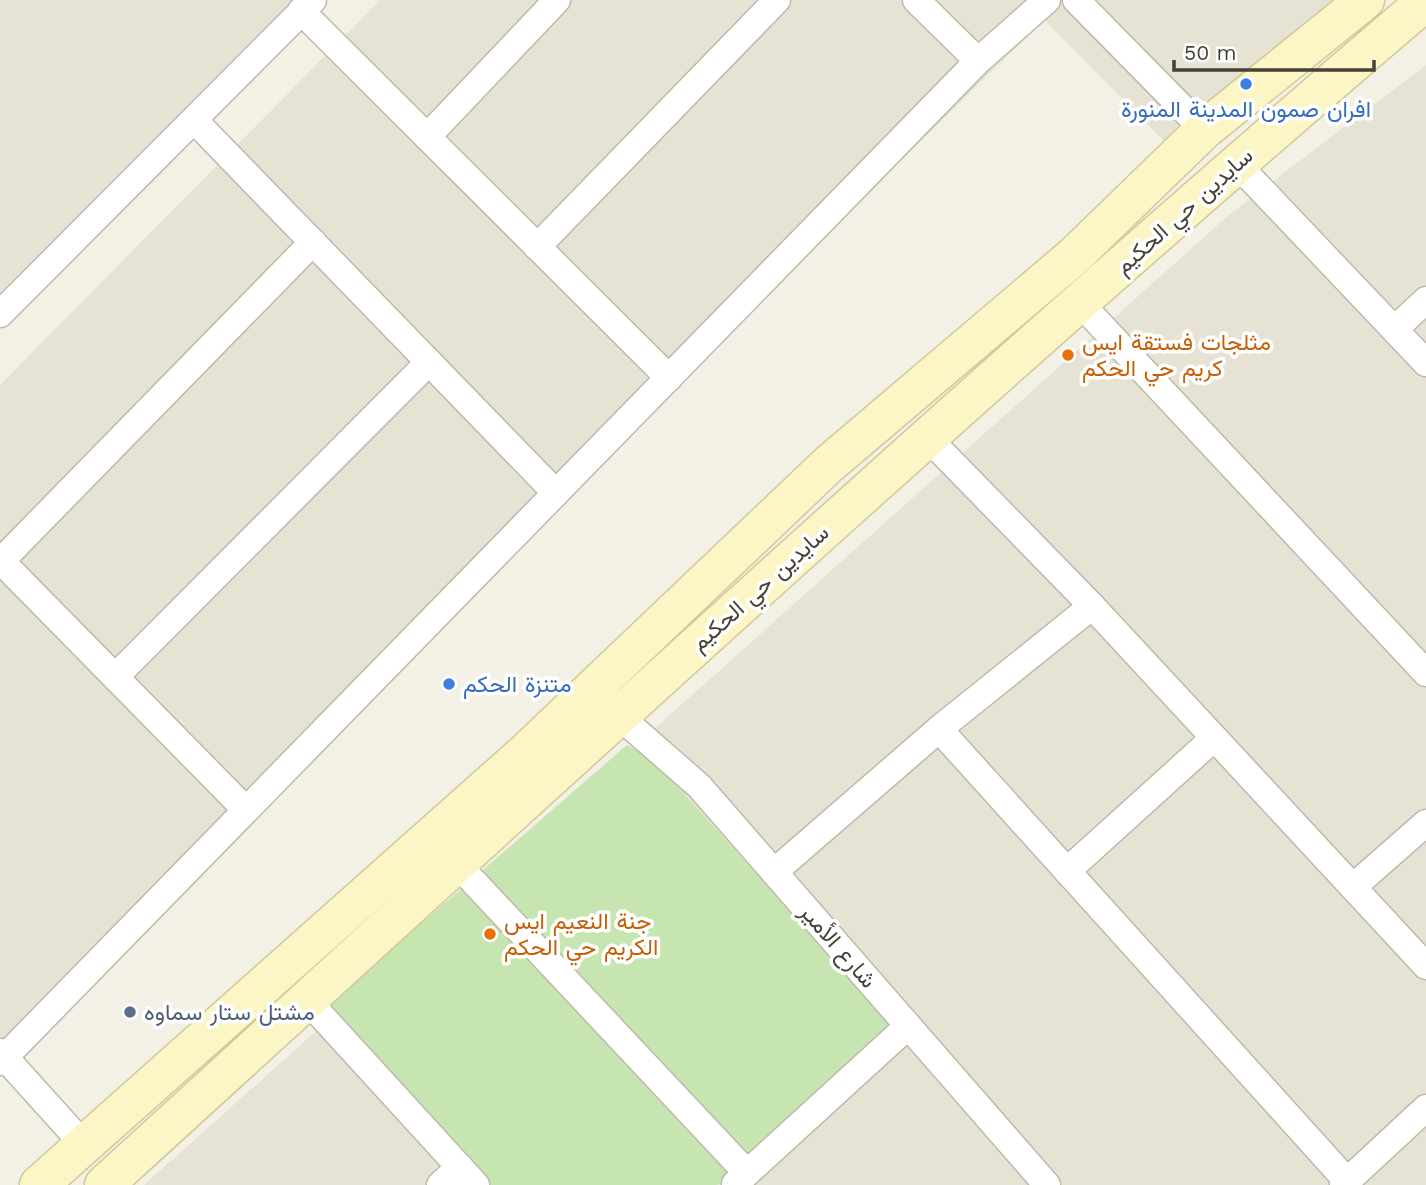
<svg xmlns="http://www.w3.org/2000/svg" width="1426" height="1185" font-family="'Work Sans',Vazirmatn,sans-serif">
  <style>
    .residential { fill: #e6e3d5 }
    .green { fill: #c7e5b1 }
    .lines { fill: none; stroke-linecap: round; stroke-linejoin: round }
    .street-casing { stroke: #beb9a9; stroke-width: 29 }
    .secondary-casing { stroke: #d1c898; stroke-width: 41 }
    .street { stroke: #fff; stroke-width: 26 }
    .secondary { stroke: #fcf6c7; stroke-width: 38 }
    .shop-dot { fill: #3f7fe0; stroke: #fff; stroke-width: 2.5 }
    .food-dot { fill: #e8710a; stroke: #fff; stroke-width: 2.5 }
    .service-dot { fill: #5c6f8a; stroke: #fff; stroke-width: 2.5 }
    .labels { text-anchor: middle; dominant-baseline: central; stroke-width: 7; stroke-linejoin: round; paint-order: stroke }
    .shop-label { font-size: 23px; fill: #366cbe; stroke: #fff }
    .street-label { font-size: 23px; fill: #454136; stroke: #fff }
    .food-label { font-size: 23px; fill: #c56008; stroke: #fff; text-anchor: start }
    .service-label { font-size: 23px; fill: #4e5e75; stroke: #fff; text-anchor: start }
  </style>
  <rect width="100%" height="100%" fill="#f3f0e6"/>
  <!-- residential -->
  <g class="residential">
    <path d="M0,0H308L0,310Z"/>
    <path d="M380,0H1385L1191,168L1044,20L0,1044V385Z"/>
    <path d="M1426,65V1185H144L1230,214Z"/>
  </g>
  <!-- green -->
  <path class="green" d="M627,745L652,759L894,1025L717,1185H491L327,1005Z"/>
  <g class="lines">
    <!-- street casing -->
    <g class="street-casing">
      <g id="street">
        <path d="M916,0L978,61"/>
        <path d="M1076,0L1204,130"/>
        <path d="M301,11L669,378"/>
        <path d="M194,120L556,493"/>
        <path d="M427,137L557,0"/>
        <path d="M1237,164L1426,363"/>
        <path d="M537,247L777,0"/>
        <path d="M1080,303L1426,673"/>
        <path d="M0,314L313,0"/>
        <path d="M1395,329L1426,300"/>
        <path d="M928,438L1092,606L1426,966"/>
        <path d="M0,560L246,810"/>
        <path d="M1,561L313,242"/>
        <path d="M115,677L429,362"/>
        <path d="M619,716L699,786L1047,1185"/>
        <path d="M939,729L1347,1181"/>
        <path d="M457,864L747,1173"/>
        <path d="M1067,871L1214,738"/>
        <path d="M774,872L939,729L1092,606"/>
        <path d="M1353,887L1426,823"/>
        <path d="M307,1000L476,1185"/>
        <path d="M0,1052L83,1144"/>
        <path d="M0,1062L978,61L1047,0"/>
        <path d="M735,1184L908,1026"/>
        <path d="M440,1185L460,1167"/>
        <path d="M1343,1185L1426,1108"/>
      </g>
    </g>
    <!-- secondary casing -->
    <g class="secondary-casing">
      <g id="secondary">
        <path d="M39,1185L524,754L829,464L1074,256L1204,130L1365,0"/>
        <path d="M104,1185C541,787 976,385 1426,1"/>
      </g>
    </g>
    <!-- street -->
    <use href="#street" class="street"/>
    <!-- secondary -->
    <use href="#secondary" class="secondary"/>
  </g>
  <!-- markers -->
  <g class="shop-dot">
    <circle cx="1246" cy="84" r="7"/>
    <circle cx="449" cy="684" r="7"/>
  </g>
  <g class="food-dot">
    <circle cx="1068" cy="355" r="7"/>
    <circle cx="490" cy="934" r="7"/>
  </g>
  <circle class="service-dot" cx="130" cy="1012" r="7"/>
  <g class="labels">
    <!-- shop labels -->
    <g class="shop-label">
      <text x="1246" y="109">افران صمون المدينة المنورة</text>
      <text x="463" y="684" text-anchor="start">متنزة الحكم</text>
    </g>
    <!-- street labels -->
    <g class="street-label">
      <text transform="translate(1184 211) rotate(-42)">سايدين حي الحكيم</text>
      <text transform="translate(760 588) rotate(-42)">سايدين حي الحكيم</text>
      <text transform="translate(838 946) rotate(49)">شارع الأمير</text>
    </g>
    <!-- food labels -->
    <g class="food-label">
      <text x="1082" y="342">مثلجات فستقة ايس<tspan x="1082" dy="26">كريم حي الحكم</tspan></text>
      <text x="504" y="921">جنة النعيم ايس<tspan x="504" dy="26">الكريم حي الحكم</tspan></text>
    </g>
    <!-- service labels -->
    <g class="service-label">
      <text x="144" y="1012">مشتل ستار سماوه</text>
    </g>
  </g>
  <!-- scale -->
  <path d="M1174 60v10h200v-10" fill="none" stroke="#454136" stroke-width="3.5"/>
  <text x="1184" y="60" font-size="21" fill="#454136" stroke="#ffffff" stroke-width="5" paint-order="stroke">50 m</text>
</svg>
